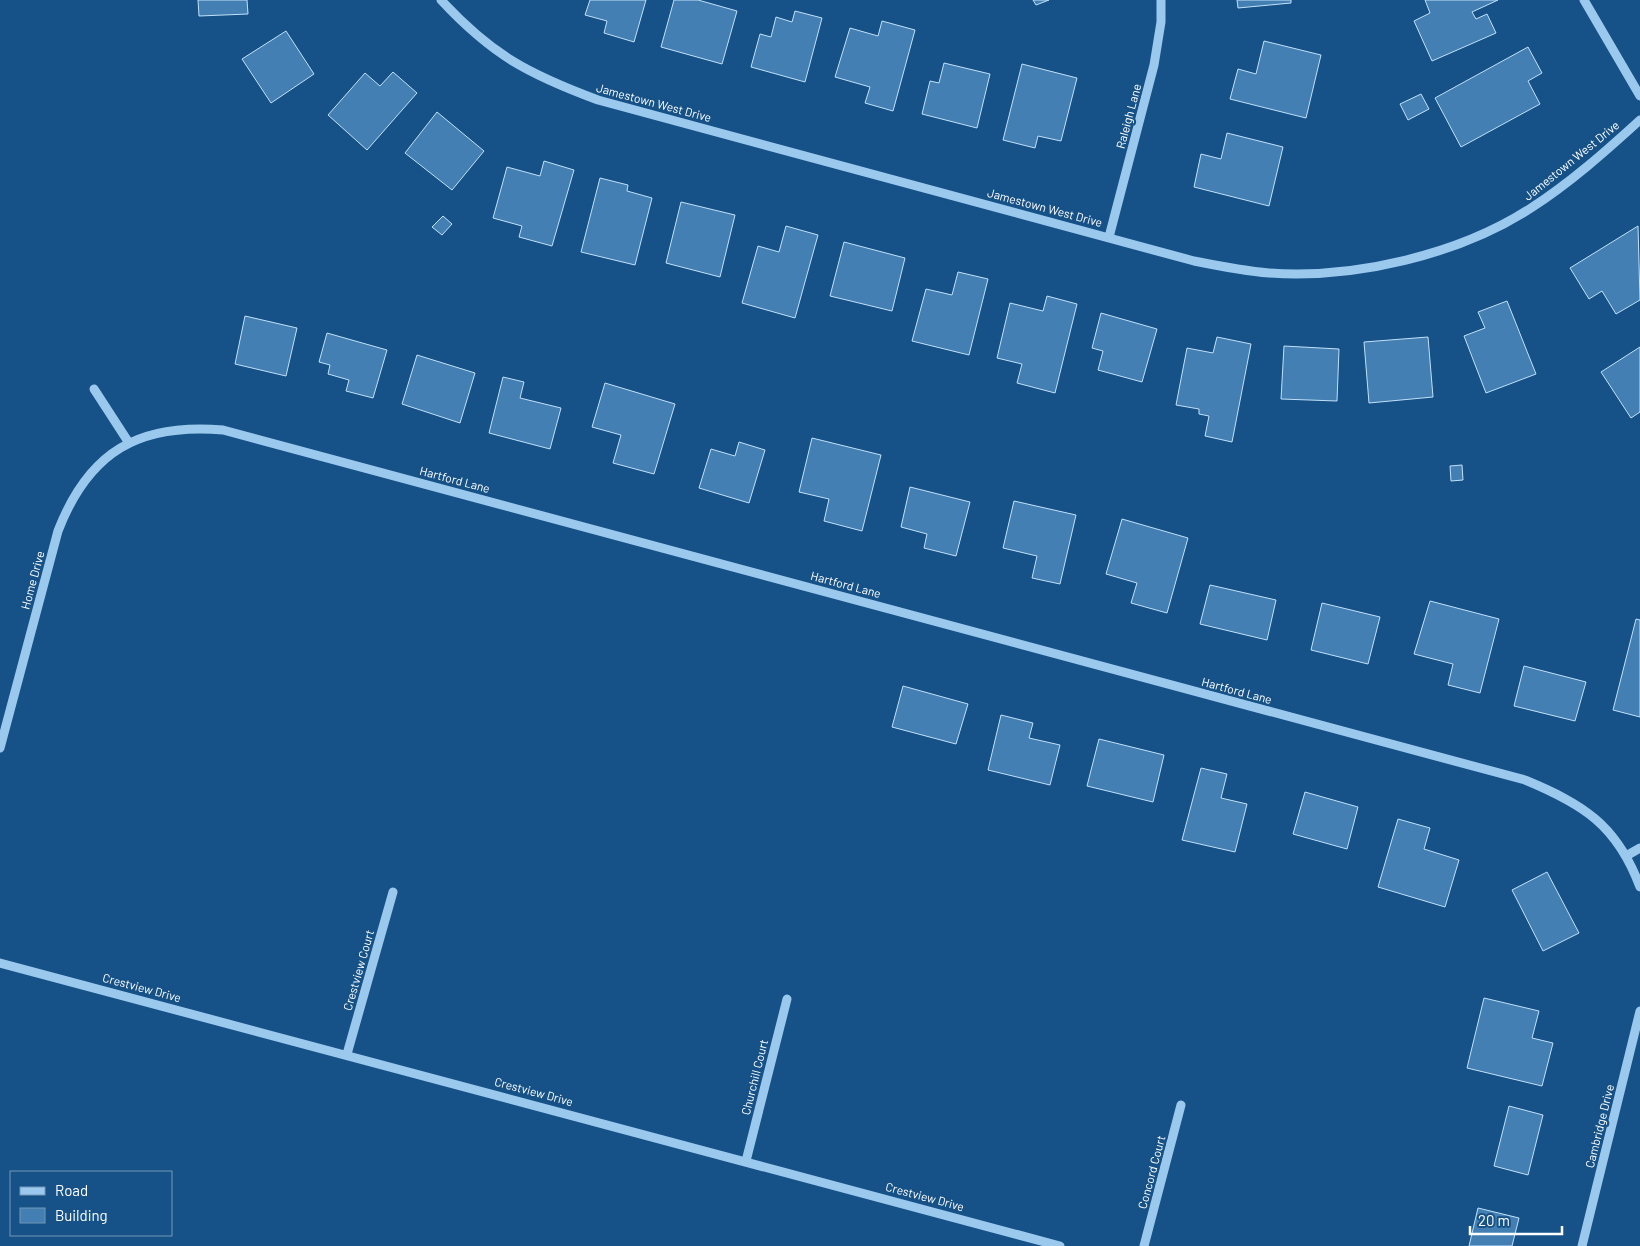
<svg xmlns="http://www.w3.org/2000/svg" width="1640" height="1246" font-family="Barlow,sans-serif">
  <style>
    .building { fill: #437fb2; stroke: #c1e1fa }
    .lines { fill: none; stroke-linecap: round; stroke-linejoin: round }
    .minor { stroke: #9bc9ee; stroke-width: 9 }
    .labels { text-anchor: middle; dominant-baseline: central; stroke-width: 4.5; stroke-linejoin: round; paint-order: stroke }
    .street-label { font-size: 12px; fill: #fff; stroke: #165287 }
  </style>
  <rect width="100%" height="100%" fill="#165287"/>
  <!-- building -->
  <g class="building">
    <path d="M198,0H247L248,14L199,16Z"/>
    <path d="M590,0H646L634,42L604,33L607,21L585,15Z"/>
    <path d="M674,0H698L737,11L722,64L661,47Z"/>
    <path d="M1033,0H1049L1036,5Z"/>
    <path d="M1237,0H1291V3L1238,8Z"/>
    <path d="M1425,0H1498L1472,12L1476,19L1487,14L1496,33L1432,61L1414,21L1430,13Z"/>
    <path d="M795,11L822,18L805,82L751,67L760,34L771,37L776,17L792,22Z"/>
    <path d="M882,21L915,30L893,111L865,103L870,87L835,77L850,28L878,36Z"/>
    <path d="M286,31L314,74L271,103L242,59Z"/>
    <path d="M1264,41L1321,55L1306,118L1230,99L1238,69L1256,74Z"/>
    <path d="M1528,47L1542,73L1528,81L1540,104L1461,147L1435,98Z"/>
    <path d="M944,63L990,74L977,128L922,114L930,81L939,83Z"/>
    <path d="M1022,64L1077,78L1061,141L1038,136L1035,148L1003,140Z"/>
    <path d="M393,72L417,93L367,150L328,115L365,73L380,86Z"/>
    <path d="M1421,94L1429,109L1408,120L1400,104Z"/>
    <path d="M437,112L484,151L452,190L405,153Z"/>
    <path d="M1227,133L1283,147L1269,206L1194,187L1201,154L1221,159Z"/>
    <path d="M544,161L574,170L552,246L519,237L522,226L493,218L507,167L540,176Z"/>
    <path d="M600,178L628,185L627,191L652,198L635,265L581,252Z"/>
    <path d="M681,202L735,215L720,277L666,263Z"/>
    <path d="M443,216L452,224L442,235L432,227Z"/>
    <path d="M786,226L818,235L795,318L742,303L758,246L779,252Z"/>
    <path d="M1638,226L1640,300L1616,314L1602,291L1589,299L1570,268Z"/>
    <path d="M844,242L905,258L892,311L830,296Z"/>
    <path d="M958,272L988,279L969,355L912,341L926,289L952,295Z"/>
    <path d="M1047,296L1077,304L1055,393L1017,383L1022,364L997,358L1010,303L1043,311Z"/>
    <path d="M1507,301L1536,374L1486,393L1464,336L1485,328L1478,312Z"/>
    <path d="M1101,313L1157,329L1142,382L1098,370L1103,351L1092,348Z"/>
    <path d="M245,316L297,328L286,376L235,364Z"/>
    <path d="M327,333L387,350L373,398L346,391L349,380L328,374L330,365L319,362Z"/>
    <path d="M1217,337L1251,344L1232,442L1205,436L1209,416L1199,414V409L1176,405L1187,348L1213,353Z"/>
    <path d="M1428,337L1433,397L1369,403L1364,342Z"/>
    <path d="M1284,346L1339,349L1337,401L1281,399Z"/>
    <path d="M1640,347V412L1631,418L1601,372Z"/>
    <path d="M417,355L475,373L460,423L402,404Z"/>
    <path d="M503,377L524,382L520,398L561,408L550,449L489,433Z"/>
    <path d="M605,383L675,404L654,474L613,463L621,435L592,427Z"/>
    <path d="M812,438L881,455L862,531L824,521L829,499L799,492Z"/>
    <path d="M739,442L765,450L749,503L699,488L711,449L735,456Z"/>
    <path d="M1462,465L1463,480L1451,481L1450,466Z"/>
    <path d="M910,487L970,502L956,556L924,548L927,534L901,527Z"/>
    <path d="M1014,501L1076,515L1060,584L1032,578L1037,556L1003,548Z"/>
    <path d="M1122,519L1188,538L1167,613L1131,603L1137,583L1106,574Z"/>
    <path d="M1210,585L1276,600L1267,640L1200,624Z"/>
    <path d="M1430,601L1499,619L1480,693L1448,685L1453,664L1414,654Z"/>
    <path d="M1322,603L1380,617L1368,664L1311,650Z"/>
    <path d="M1636,619L1640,620V717L1613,710Z"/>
    <path d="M1524,666L1586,682L1575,721L1514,706Z"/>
    <path d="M903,686L968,704L956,744L892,727Z"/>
    <path d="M1001,715L1033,723L1029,738L1060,745L1050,785L988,770Z"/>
    <path d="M1099,739L1164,755L1153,802L1087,786Z"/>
    <path d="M1201,768L1227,774L1221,798L1247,804L1235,852L1182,840Z"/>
    <path d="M1305,792L1358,807L1347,849L1293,834Z"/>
    <path d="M1398,819L1430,828L1424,849L1459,860L1445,907L1378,887Z"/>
    <path d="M1547,872L1579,933L1543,951L1512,890Z"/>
    <path d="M1484,998L1539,1011L1532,1038L1553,1043L1542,1086L1467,1068Z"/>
    <path d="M1509,1106L1543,1115L1528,1175L1494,1166Z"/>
    <path d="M1478,1208L1519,1218L1512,1246H1469Z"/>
  </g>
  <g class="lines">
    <!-- minor -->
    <g class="minor">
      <path d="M441,0C492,55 528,74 598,100L1194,261C1219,266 1244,271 1269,273C1354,279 1459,255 1531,208C1570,183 1606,151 1640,120"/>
      <path d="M1584,0L1640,96"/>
      <path d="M1109,237L1154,65L1161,22V0"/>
      <path d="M94,389L129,443"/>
      <path d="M0,748L58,531C89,451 139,423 223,430L1525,780C1583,804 1617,825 1640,887"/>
      <path d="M1626,856L1640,848"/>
      <path d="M0,963L1060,1246"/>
      <path d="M347,1054L393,892"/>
      <path d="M746,1161L787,999"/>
      <path d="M1144,1246L1181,1105"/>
      <path d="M1582,1246L1640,1011"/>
    </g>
  </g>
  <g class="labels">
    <!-- street labels -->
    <g class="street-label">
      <text transform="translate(654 102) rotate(15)">Jamestown West Drive</text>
      <text transform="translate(1128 116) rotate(-75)">Raleigh Lane</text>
      <text transform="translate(1571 160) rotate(-39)">Jamestown West Drive</text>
      <text transform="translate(1045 207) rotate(15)">Jamestown West Drive</text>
      <text transform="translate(455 479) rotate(15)">Hartford Lane</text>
      <text transform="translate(32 580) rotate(-75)">Home Drive</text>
      <text transform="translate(846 584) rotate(15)">Hartford Lane</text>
      <text transform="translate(1237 690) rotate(15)">Hartford Lane</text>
      <text transform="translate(358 970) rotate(-74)">Crestview Court</text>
      <text transform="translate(142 987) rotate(15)">Crestview Drive</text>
      <text transform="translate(754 1077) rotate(-76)">Churchill Court</text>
      <text transform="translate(534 1091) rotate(15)">Crestview Drive</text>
      <text transform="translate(1599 1126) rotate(-76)">Cambridge Drive</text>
      <text transform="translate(1151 1172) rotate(-75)">Concord Court</text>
      <text transform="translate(925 1196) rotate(15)">Crestview Drive</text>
    </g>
  </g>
  <!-- legend -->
  <rect x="10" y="1171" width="162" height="65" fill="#165287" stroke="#7397b7"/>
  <rect x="20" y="1187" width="25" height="8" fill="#9bc9ee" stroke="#7397b7"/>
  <text x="55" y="1196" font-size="15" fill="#ffffff">Road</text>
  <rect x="20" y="1208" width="25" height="15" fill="#437fb2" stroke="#7397b7"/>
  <text x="55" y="1221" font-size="15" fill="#ffffff">Building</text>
  <!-- scale -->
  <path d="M1470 1226v8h92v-8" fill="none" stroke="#ffffff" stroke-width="2.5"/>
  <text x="1478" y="1226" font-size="15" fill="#ffffff" stroke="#165287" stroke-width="4" paint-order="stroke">20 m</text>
</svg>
